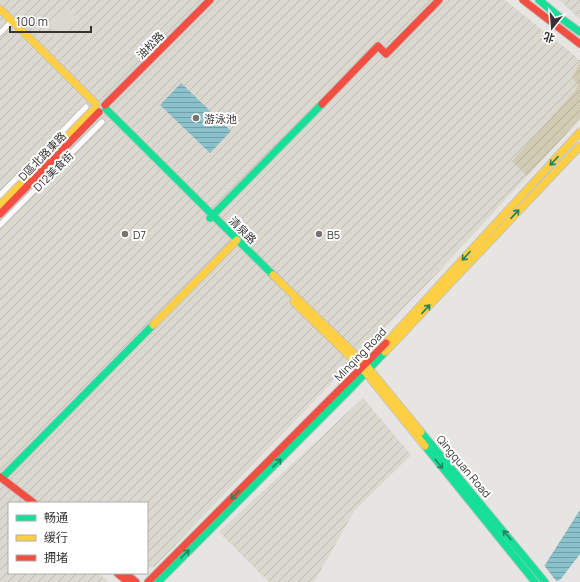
<svg xmlns="http://www.w3.org/2000/svg" width="580" height="582" font-family="Manrope,'Noto Sans SC',sans-serif">
  <style>
    .industrial { fill: url(#industrial-furrows) }
    .built { fill: #dad8cf }
    .garden { fill: url(#garden-furrows) }
    .water { fill: url(#water-rules) }
    .pier { fill: #e6e5e1 }
    .lines { fill: none; stroke-linecap: round; stroke-linejoin: round }
    .street-casing { stroke: #c4c3c0; stroke-width: 7 }
    .fast-casing { stroke: #c4c3c0; stroke-width: 9 }
    .slow-casing { stroke: #c4c3c0; stroke-width: 9 }
    .jam-casing { stroke: #c4c3c0; stroke-width: 9 }
    .street { stroke: #fbfbfa; stroke-width: 5 }
    .fast { stroke: #16e098; stroke-width: 7 }
    .slow { stroke: #ffcf43; stroke-width: 7 }
    .jam { stroke: #f24e42; stroke-width: 7 }
    .oneway { stroke: #288260 }
    .poi-dot { fill: #747370; stroke: #fff; stroke-width: 1.5 }
    .labels { text-anchor: middle; dominant-baseline: central; stroke-width: 4; stroke-linejoin: round; paint-order: stroke }
    .street-label { font-size: 11px; fill: #363533; stroke: #fff }
    .poi-label { font-size: 11px; fill: #363533; stroke: #fff; text-anchor: start }
  </style>
  <defs>
    <pattern id="industrial-furrows" width="10" height="10" patternUnits="userSpaceOnUse"><rect width="10" height="10" fill="#dad8cf"/><path d="M-1 1l2-2M0 10L10 0M9 11l2-2" fill="none" stroke="#bcbab2"/></pattern>
    <pattern id="garden-furrows" width="10" height="10" patternUnits="userSpaceOnUse"><rect width="10" height="10" fill="#d1cbb3"/><path d="M-1 1l2-2M0 10L10 0M9 11l2-2" fill="none" stroke="#b4af9a"/></pattern>
    <pattern id="water-rules" width="6" height="5" patternUnits="userSpaceOnUse"><rect width="6" height="5" fill="#8ac1cb"/><path d="M0 2.5h6" fill="none" stroke="#729ea5"/></pattern>
  </defs>
  <rect width="100%" height="100%" fill="#e6e5e1"/>
  <!-- industrial -->
  <g class="industrial">
    <path d="M0,0H505L580,60V119L428,283L154,567L147,568V503H9V573H98L109,582H0Z"/>
    <path d="M559,0H580V19Z"/>
    <path d="M363,398L411,455L355,510L314,582H269L219,532Z"/>
  </g>
  <!-- built -->
  <path class="built" d="M66,6L77,17L55,39L50,33L54,29L52,28L51,29L46,25Z"/>
  <!-- garden -->
  <path class="garden" d="M580,62V119L527,176L512,161L576,90L578,85L572,78Z"/>
  <!-- water -->
  <g class="water">
    <path d="M181,83L231,131L210,153L160,105Z"/>
    <path d="M580,510V554L560,580L557,581L556,582H534Z"/>
  </g>
  <!-- pier -->
  <path class="pier" d="M543,564L557,582H532Z"/>
  <g class="lines">
    <!-- street casing -->
    <g class="street-casing">
      <g id="street">
        <path d="M0,33L12,21"/>
        <path d="M0,195L86,107"/>
        <path d="M0,225L102,122"/>
      </g>
    </g>
    <!-- fast casing -->
    <g class="fast-casing">
      <g id="fast">
        <path d="M539,0L562,19L580,32"/>
        <path d="M106,109L273,275"/>
        <path d="M210,218L322,104"/>
        <path d="M421,432L545,582"/>
        <path d="M425,446L535,582"/>
        <path d="M2,478L153,325"/>
        <path d="M158,582L353,386L385,352"/>
      </g>
    </g>
    <!-- slow casing -->
    <g class="slow-casing">
      <g id="slow">
        <path d="M0,9L96,104"/>
        <path d="M0,205L95,108"/>
        <path d="M273,275L366,365L421,432"/>
        <path d="M294,302L362,368L425,446"/>
        <path d="M153,325L237,240"/>
        <path d="M386,343L580,132"/>
        <path d="M385,352L580,146"/>
      </g>
    </g>
    <!-- jam casing -->
    <g class="jam-casing">
      <g id="jam">
        <path d="M523,0L580,44"/>
        <path d="M322,104L378,46L386,54L439,0"/>
        <path d="M105,105L210,0"/>
        <path d="M0,214L99,112"/>
        <path d="M0,477L34,503"/>
        <path d="M117,573L128,582"/>
        <path d="M125,573L136,582"/>
        <path d="M148,582L386,343"/>
      </g>
    </g>
    <!-- street -->
    <use href="#street" class="street"/>
    <!-- fast -->
    <use href="#fast" class="fast"/>
    <!-- slow -->
    <use href="#slow" class="slow"/>
    <!-- jam -->
    <use href="#jam" class="jam"/>
  </g>
  <!-- one-way arrows -->
  <defs><path id="oneway-shaft" d="M-6 0H5M1.5-3L5.5 0L1.5 3" fill="none" stroke-width="1.6" stroke-linecap="round" stroke-linejoin="round"/></defs>
  <g class="oneway">
    <use href="#oneway-shaft" transform="translate(554 161) rotate(133)"/>
    <use href="#oneway-shaft" transform="translate(515 214) rotate(-47)"/>
    <use href="#oneway-shaft" transform="translate(466 256) rotate(133)"/>
    <use href="#oneway-shaft" transform="translate(426 309) rotate(-47)"/>
    <use href="#oneway-shaft" transform="translate(277 463) rotate(-45)"/>
    <use href="#oneway-shaft" transform="translate(439 464) rotate(51)"/>
    <use href="#oneway-shaft" transform="translate(235 495) rotate(135)"/>
    <use href="#oneway-shaft" transform="translate(507 535) rotate(-130)"/>
    <use href="#oneway-shaft" transform="translate(185 554) rotate(-45)"/>
  </g>
  <!-- markers -->
  <g class="poi-dot">
    <circle cx="196" cy="118" r="4"/>
    <circle cx="125" cy="234" r="4"/>
    <circle cx="319" cy="234" r="4"/>
  </g>
  <g class="labels">
    <!-- street labels -->
    <g class="street-label">
      <text transform="translate(150 45) rotate(-45)">油松路</text>
      <text transform="translate(42 156) rotate(-46)">D區北路東路</text>
      <text transform="translate(53 171) rotate(-45)">D12美食街</text>
      <text transform="translate(243 230) rotate(45)">清泉路</text>
      <text transform="translate(360 354) rotate(-46)">Minqing Road</text>
      <text transform="translate(464 466) rotate(50)">Qingquan Road</text>
    </g>
    <!-- poi labels -->
    <g class="poi-label">
      <text x="204" y="118">游泳池</text>
      <text x="133" y="234">D7</text>
      <text x="327" y="234">B5</text>
    </g>
  </g>
  <!-- legend -->
  <rect x="8" y="502" width="140" height="72" fill="#ffffff" stroke="#afaead"/>
  <rect x="16" y="515" width="20" height="6" fill="#16e098" stroke="#afaead"/>
  <text x="44" y="522" font-size="12" fill="#363533">畅通</text>
  <rect x="16" y="535" width="20" height="6" fill="#ffcf43" stroke="#afaead"/>
  <text x="44" y="542" font-size="12" fill="#363533">缓行</text>
  <rect x="16" y="555" width="20" height="6" fill="#f24e42" stroke="#afaead"/>
  <text x="44" y="562" font-size="12" fill="#363533">拥堵</text>
  <!-- north arrow -->
  <g transform="translate(552 28) rotate(197)" stroke="#ffffff" stroke-width="3" paint-order="stroke">
  <path d="M0-3L7 15L0 10L-7 15Z" fill="#363533"/>
  <text y="-6" font-size="11" font-weight="bold" text-anchor="middle" fill="#363533">北</text>
  </g>
  <!-- scale -->
  <path d="M10 26v6h81v-6" fill="none" stroke="#363533" stroke-width="2"/>
  <text x="16" y="26" font-size="12" fill="#363533" stroke="#ffffff" stroke-width="3" paint-order="stroke">100 m</text>
</svg>
